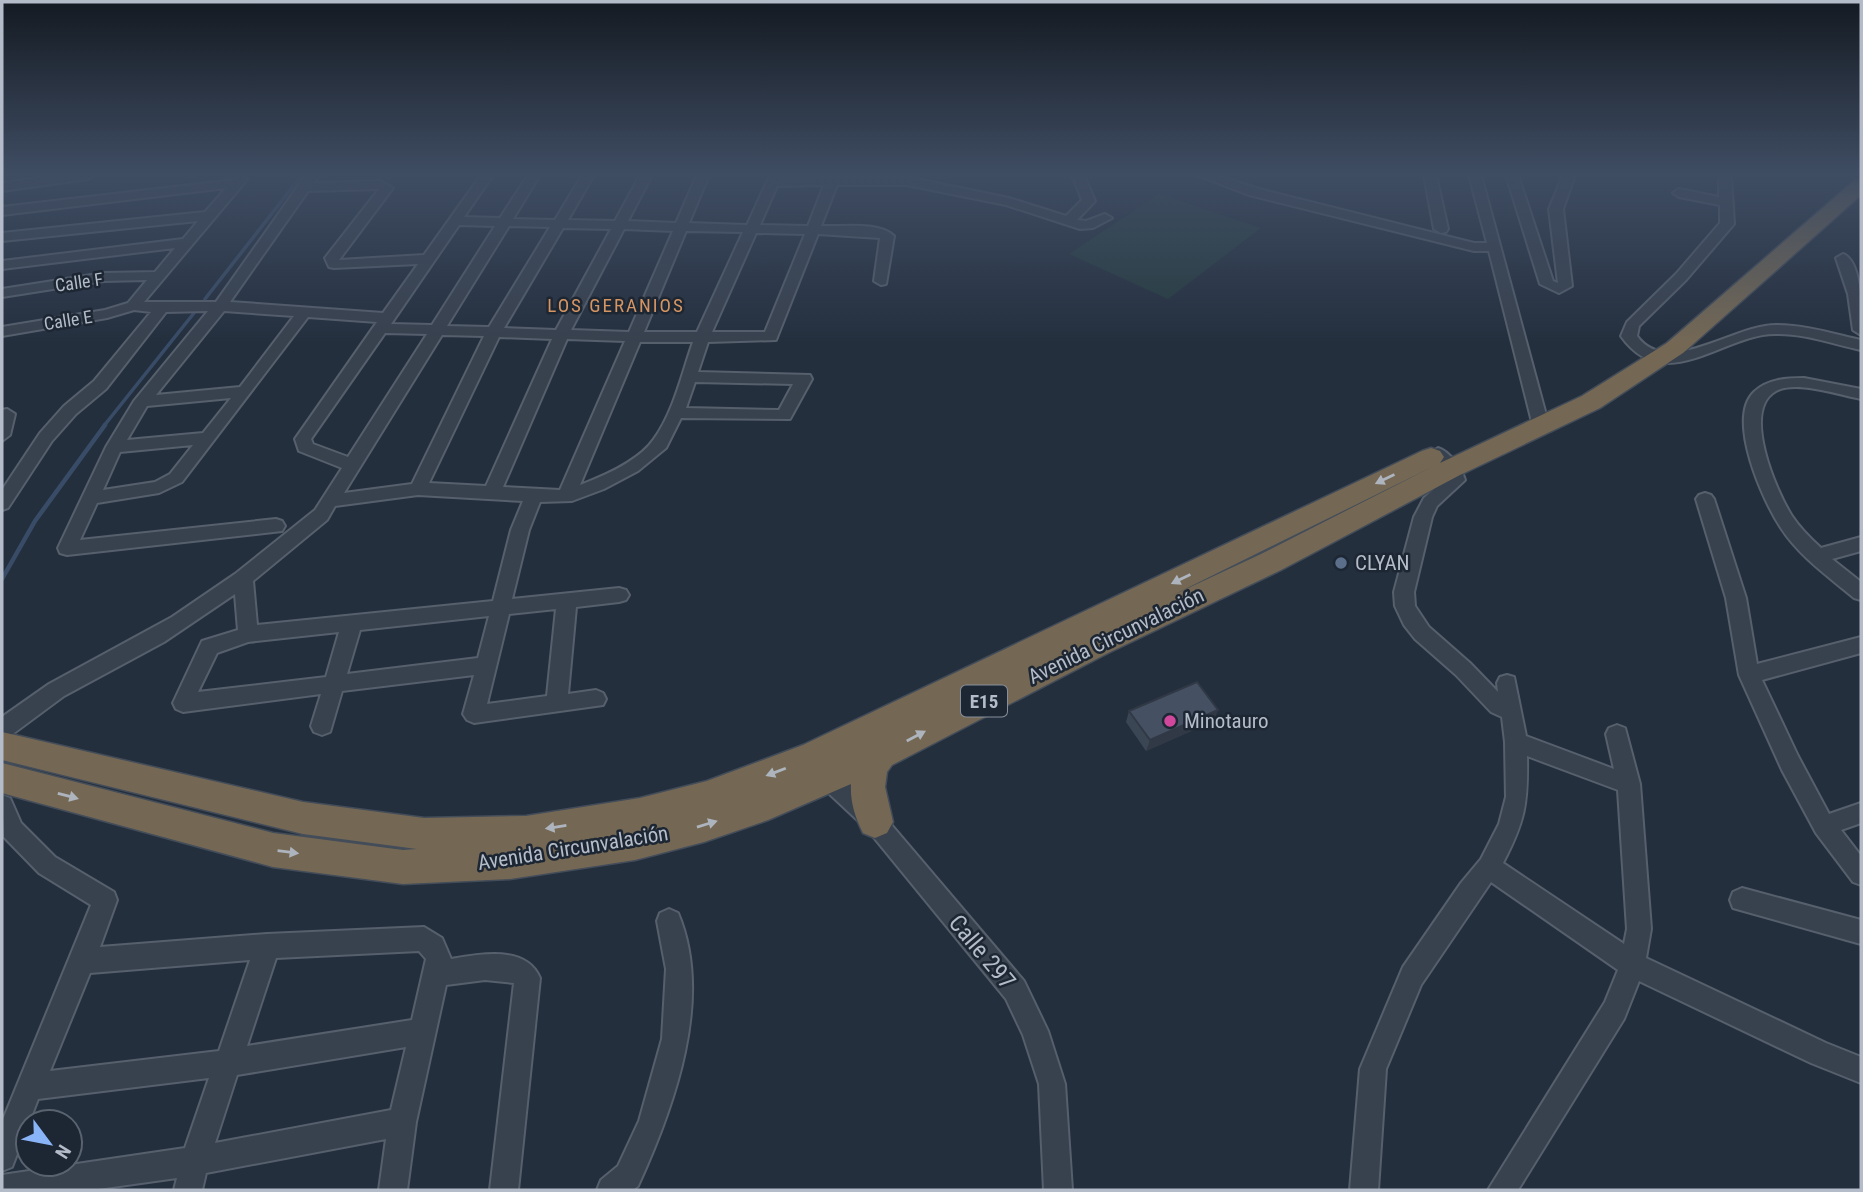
<svg xmlns="http://www.w3.org/2000/svg" width="1863" height="1192" font-family="'Roboto Condensed',sans-serif">
  <style>
    .green { fill: #263c3f }
    .lines { fill: none; stroke-linecap: round; stroke-linejoin: round }
    .stream-far1 { stroke: #394c67; stroke-width: 3.5 }
    .stream { stroke: #394c67; stroke-width: 4.5 }
    .minor-casing { stroke: #565f6c; stroke-width: 4 }
    .highway-casing { stroke: #434c59; stroke-width: 3 }
    .minor { fill: #38414e; fill-rule: evenodd }
    .highway { fill: #746855; fill-rule: evenodd }
    .wall { fill: #3b4654 }
    .shaded-wall { fill: #303945 }
    .building { fill: #455162; stroke: #303945; stroke-width: 2 }
    .oneway { fill: #aeb4bd }
    .service-dot { fill: #5c6f8a; stroke: #1d2633; stroke-width: 2.5 }
    .hotel-dot { fill: #d1479c; stroke: #1d2633; stroke-width: 2.5 }
    .labels { text-anchor: middle; dominant-baseline: central; stroke-width: 5; stroke-linejoin: round; paint-order: stroke }
    .far-street-label { font-size: 18px; fill: #b4bcc9; stroke: #1d2633 }
    .far-neighbourhood-label { font-size: 19px; letter-spacing: 2px; fill: #d59563; stroke: #1d2633 }
    .shield { fill: #1d2633; stroke: #878f9c; stroke-width: 2 }
    .shield-label { font-size: 19px; font-weight: bold; fill: #b4bcc9 }
    .poi-label { font-size: 21px; fill: #b4bcc9; stroke: #1d2633; text-anchor: start }
    .street-label { font-size: 21px; fill: #b4bcc9; stroke: #1d2633 }
    .near-street-label { font-size: 24px; fill: #b4bcc9; stroke: #1d2633 }
  </style>
  <rect width="100%" height="100%" fill="#242f3e"/>
  <!-- green -->
  <path class="green" d="M1159,194L1261,228L1168,299L1069,254Z"/>
  <g class="lines">
    <!-- stream-far1 -->
    <g class="stream-far1">
      <path d="M205,299L302,175"/>
      <path d="M103,427L194,313"/>
    </g>
    <!-- stream -->
    <path class="stream" d="M2,579L35,521L105,425"/>
    <!-- minor casing -->
    <g class="minor-casing">
      <g id="minor">
        <path d="M59,175H94L88,179L2,191V183Z"/>
        <path d="M241,175L247,179L245,182L144,302H216L306,175H319L314,183L380,181L393,188L339,260L424,255L481,175H493L464,217L500,218L528,175H540L513,219L555,220L582,175H594L568,220L615,221L640,175H652L628,221L676,223L697,175H709L689,223L747,225L770,175H782L781,178L907,177L1009,198L1066,216L1082,200L1072,175H1084L1095,201L1077,220L1086,221L1105,214L1112,218L1093,228L1080,229L1006,205L907,185H837L821,226C842,227 879,221 894,236L886,284L881,285L874,281L880,238L818,234L776,340L708,342L698,372L810,375L812,379L790,419L681,418L666,448L638,471L604,489L572,501L540,502L529,530L512,599L619,588L626,590L629,595L626,600L619,602L576,607L568,694L596,690L603,693L606,699L603,705L474,723L467,720L463,714L474,675L342,691L330,732L322,735L314,732L311,726L321,694L183,712L176,709L173,703L202,641L238,630L235,594L164,642L64,696L10,736L2,739V717L49,684L172,617L235,574L315,510L342,468L299,451L295,439L377,322L308,317L182,482L159,493L97,503L80,540L276,519L282,521L285,526L282,531L67,555L60,553L58,548L106,447L134,401L208,311L166,312L106,389L76,414L52,441L8,508L2,510V490L40,433L64,406L94,381L151,312L134,310L107,318L2,336V327L105,310L128,303L147,280L104,281L2,297V289L104,273L155,272L175,248L2,269V261L183,239L198,221L2,241V233L205,212L226,188L2,215V207L234,180ZM824,185L808,226L760,225L777,186ZM379,189L325,258L329,267L334,268L418,264L383,313L230,302L308,191ZM459,225L495,226L432,325L391,324ZM509,226L550,227L489,327L447,326ZM563,228L611,229L556,330L504,328ZM624,229L673,231L629,332L571,330ZM686,231L743,232L697,332H644ZM756,233L805,234L765,332H712ZM224,311L294,316L240,387L156,395ZM385,333L427,334L348,457L313,444L311,439ZM442,335L484,336L412,484L344,493ZM499,337L552,339L486,486L429,483ZM567,339L625,341L560,490L503,487ZM640,342H693C682,373 674,411 654,439C639,461 604,476 580,485ZM695,382L793,384L779,410L686,408ZM231,398L203,433L127,440L147,406ZM193,445L170,474L155,482L103,490L120,452ZM418,495L523,501L511,530L493,601L257,625L253,581L327,520L335,506ZM556,609L547,696L487,704L509,614ZM489,616L478,658L347,674L360,630ZM339,632L326,677L198,692L217,653L248,642Z"/>
        <path d="M1196,175H1215L1259,189L1474,243H1487L1469,175H1481L1549,426L1547,430L1541,431L1533,426L1489,251H1474L1249,195Z"/>
        <path d="M1424,175H1436L1448,229L1446,232L1441,233L1434,229Z"/>
        <path d="M1506,175H1518L1553,281L1558,283L1549,209L1563,175H1575L1563,209L1572,286L1559,293L1540,284Z"/>
        <path d="M1719,175H1731L1734,224L1686,280L1639,326L1637,336C1668,379 1734,324 1777,325C1805,325 1834,334 1861,340V350C1833,344 1804,333 1775,334C1723,334 1665,398 1621,336L1627,322L1676,274L1720,223V205L1679,197L1673,193L1679,189L1719,197Z"/>
        <path d="M1843,254C1863,261 1862,317 1861,335L1853,330L1848,294L1836,258Z"/>
        <path d="M1804,378L1861,389V399C1839,395 1796,380 1776,391C1741,410 1776,491 1792,516C1800,528 1810,538 1821,548L1861,537V551L1832,559L1861,582V600L1854,598C1829,577 1799,556 1781,528C1763,501 1726,419 1754,392C1767,379 1787,378 1804,378Z"/>
        <path d="M7,409L15,414L10,435L2,441V410Z"/>
        <path d="M1438,448C1449,451 1462,469 1465,480L1437,506L1432,517L1414,592L1415,606L1429,627L1470,663L1498,692L1497,683L1500,677L1507,675L1514,677L1526,736L1614,769L1606,734L1609,728L1617,725L1625,728L1640,784L1651,929L1646,958L1826,1043L1861,1057V1083L1811,1063L1639,981L1624,1019L1518,1190H1488L1605,1002L1618,970L1491,882L1421,985L1386,1069L1378,1190H1350L1360,1069L1403,967L1461,883L1481,859L1499,824L1506,797L1505,742L1502,717L1491,712L1456,675L1415,639L1404,625L1395,606L1394,592L1414,517L1424,498L1447,478L1430,454ZM1527,756L1618,790L1627,929L1624,944L1503,863C1525,821 1528,803 1527,756Z"/>
        <path d="M1705,493L1711,495L1714,499L1746,598L1757,664L1861,637V653L1762,680L1798,756L1829,814L1861,803V823L1841,830L1861,856V885L1853,882L1816,833L1782,770L1739,675L1726,598L1696,499L1699,495Z"/>
        <path d="M824,760L832,763L837,772L883,815L1024,981L1048,1031L1065,1084L1072,1190H1044L1039,1084L1023,1035L1006,999L867,829L821,786L813,770L816,763Z"/>
        <path d="M2,795L10,798L21,823L55,857L114,892L117,900L100,947L267,934L424,927L442,938L451,959C479,954 526,945 540,978L518,1190H490L514,983L485,980L446,985L416,1122L407,1190H379L386,1139L206,1173L202,1190H174L177,1178L91,1190H2V1175L185,1148L209,1078L38,1099L12,1167L2,1171V1122L91,905L39,873L4,837ZM419,951L426,959L412,1020L247,1046L276,958ZM250,960L219,1051L50,1071L90,973ZM406,1047L391,1110L215,1143L237,1075Z"/>
        <path d="M1742,888L1861,920V944L1733,908L1730,900L1733,892Z"/>
        <path d="M669,909L678,913C714,998 674,1107 638,1186L633,1190H597L601,1180L618,1166L639,1121L662,1039L666,969L657,921L660,913Z"/>
      </g>
    </g>
    <!-- highway casing -->
    <g class="highway-casing">
      <path id="highway" d="M1861,179V195L1683,353L1600,408L1460,475L1281,570L1108,653L892,765L887,772L885,787L893,822L887,833L875,838L863,833C855,817 850,802 851,784L768,820L704,842L635,860L510,879L403,884L273,867L2,793V763L273,833L403,850L417,849L303,834L2,760V732L303,802L424,818L526,816L640,798L707,781L803,745L1422,451L1431,448L1440,451L1444,457L1440,463L1582,396L1667,343L1854,181ZM1432,467L1261,554L1169,597Z"/>
    </g>
    <!-- minor -->
    <use href="#minor" class="minor"/>
    <!-- highway -->
    <use href="#highway" class="highway"/>
  </g>
  <!-- wall -->
  <path class="wall" d="M1129,711L1214,721L1146,751L1126,722Z"/>
  <!-- shaded-wall -->
  <path class="shaded-wall" d="M1218,710L1214,721L1146,751L1150,740Z"/>
  <!-- building -->
  <path class="building" d="M1197,682L1218,710L1150,740L1129,711Z"/>
  <!-- one-way arrows -->
  <defs><path id="oneway-solid" d="M-6-.8H1V-3.2L6.5 0L1 3.2V.8H-6Z" transform="scale(1.75)"/></defs>
  <g class="oneway">
    <use href="#oneway-solid" transform="translate(1385 479) rotate(154)"/>
    <use href="#oneway-solid" transform="translate(1181 579) rotate(154)"/>
    <use href="#oneway-solid" transform="translate(916 736) rotate(-28)"/>
    <use href="#oneway-solid" transform="translate(776 772) rotate(159)"/>
    <use href="#oneway-solid" transform="translate(68 796) rotate(15)"/>
    <use href="#oneway-solid" transform="translate(707 824) rotate(-17)"/>
    <use href="#oneway-solid" transform="translate(556 827) rotate(171)"/>
    <use href="#oneway-solid" transform="translate(288 852) rotate(7)"/>
  </g>
  <!-- sky -->
  <linearGradient id="sky" x2="0" y2="1"><stop stop-color="#141a22"/><stop offset="0.51" stop-color="#3f4d63"/><stop offset="1" stop-color="#3f4d63" stop-opacity="0"/></linearGradient>
  <rect width="1863" height="342" fill="url(#sky)"/>
  <!-- markers -->
  <circle class="service-dot" cx="1341" cy="563" r="7"/>
  <circle class="hotel-dot" cx="1170" cy="721" r="7"/>
  <g class="labels">
    <!-- far-street labels -->
    <g class="far-street-label">
      <text transform="translate(79 282) rotate(-8)">Calle F</text>
      <text transform="translate(68 320) rotate(-9)">Calle E</text>
    </g>
    <!-- far-neighbourhood labels -->
    <g class="far-neighbourhood-label">
      <text x="616" y="305">LOS GERANIOS</text>
    </g>
    <!-- shield labels -->
    <rect class="shield" x="961" y="685.5" width="46" height="31" rx="5"/>
    <g class="shield-label">
      <text x="984" y="701">E15</text>
    </g>
    <!-- poi labels -->
    <g class="poi-label">
      <text x="1355" y="563">CLYAN</text>
      <text x="1184" y="721">Minotauro</text>
    </g>
    <!-- street labels -->
    <g class="street-label">
      <text transform="translate(1116 636) rotate(-26)">Avenida Circunvalación</text>
      <text transform="translate(573 848) rotate(-9)">Avenida Circunvalación</text>
    </g>
    <!-- near-street labels -->
    <g class="near-street-label">
      <text transform="translate(982 952) rotate(50)">Calle 297</text>
    </g>
  </g>
  <!-- border -->
  <rect width="1863" height="1192" fill="none" stroke="#b4bcc9" stroke-width="7"/>
  <!-- north arrow -->
  <g transform="translate(49 1143) rotate(122)"><circle r="33" fill="#1d2633" stroke="#59626f" stroke-width="2"/>
  <path d="M0-5L12 26L0 18L-12 26Z" fill="#8ab4f8"/>
  <text y="-10" font-size="19" font-weight="bold" text-anchor="middle" fill="#b4bcc9">N</text>
  </g>
</svg>
